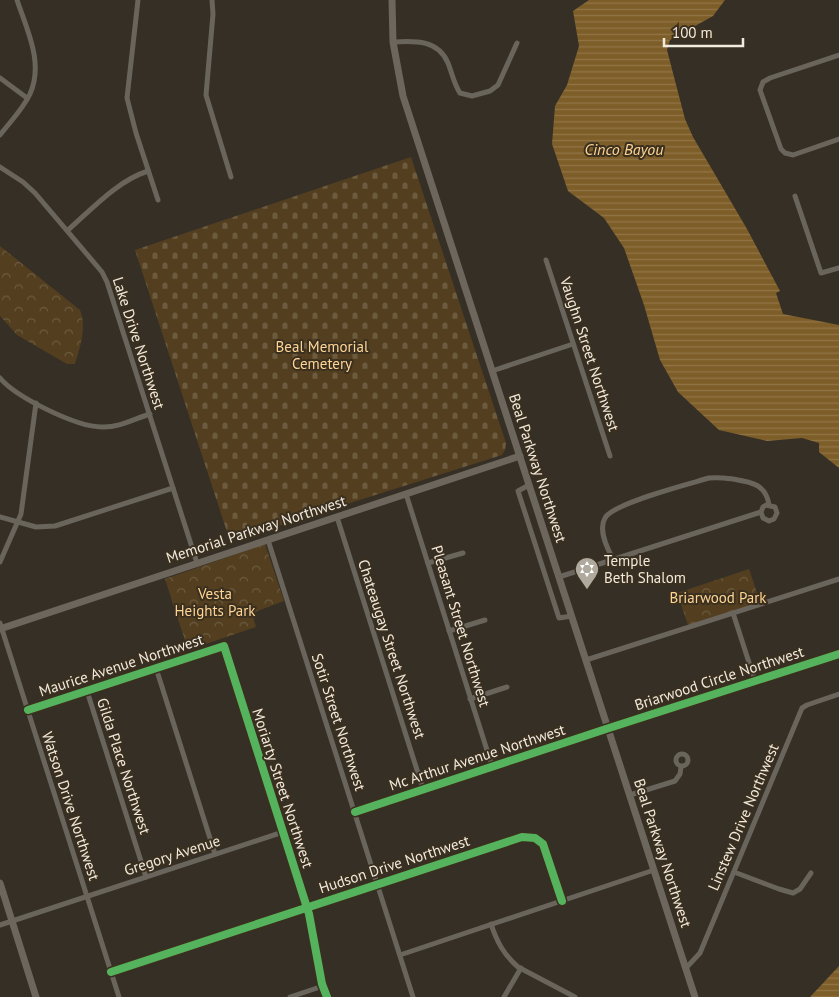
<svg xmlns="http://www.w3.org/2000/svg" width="839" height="997" font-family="'PT Sans',sans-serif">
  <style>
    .forest { fill: url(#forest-crowns) }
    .cemetery { fill: url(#cemetery-stones) }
    .water { fill: url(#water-rules) }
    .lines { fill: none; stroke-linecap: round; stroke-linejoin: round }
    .street { stroke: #6a655c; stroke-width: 5 }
    .secondary { stroke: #6c665c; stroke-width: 7 }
    .cycleway-casing { stroke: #3b301f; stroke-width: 11 }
    .cycleway { stroke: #56b35d; stroke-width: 8 }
    .labels { text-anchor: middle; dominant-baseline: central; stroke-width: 4; stroke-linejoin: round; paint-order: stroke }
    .street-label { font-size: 15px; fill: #f1eadf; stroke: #3b301f }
    .park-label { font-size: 15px; fill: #ffd595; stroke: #3b301f }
    .poi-label { font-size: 15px; fill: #f1eadf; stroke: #3b301f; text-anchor: start }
    .water-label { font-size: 16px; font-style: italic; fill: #fdd493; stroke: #3b301f }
  </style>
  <defs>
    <pattern id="forest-crowns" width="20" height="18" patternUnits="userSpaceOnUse" patternTransform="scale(1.25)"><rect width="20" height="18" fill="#533f1f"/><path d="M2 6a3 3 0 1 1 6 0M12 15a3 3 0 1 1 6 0" fill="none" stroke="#6c5b3f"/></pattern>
    <pattern id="cemetery-stones" width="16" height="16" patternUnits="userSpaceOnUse" patternTransform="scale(1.25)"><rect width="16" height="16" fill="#533f1f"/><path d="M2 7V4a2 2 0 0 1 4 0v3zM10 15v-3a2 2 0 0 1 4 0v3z" fill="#6c5b3f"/></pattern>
    <pattern id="water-rules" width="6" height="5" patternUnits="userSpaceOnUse" patternTransform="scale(1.25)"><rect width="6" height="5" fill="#7e5e28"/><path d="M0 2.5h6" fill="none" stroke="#917547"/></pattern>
  </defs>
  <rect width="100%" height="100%" fill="#352f25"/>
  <!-- forest -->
  <g class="forest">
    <path d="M0,246L80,310C87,326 80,348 75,364H67L17,335L0,316Z"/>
    <path d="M265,544L284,601L252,613L256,627L188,650L165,579Z"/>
    <path d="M749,569L760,602L688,625L677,593Z"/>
  </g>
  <!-- cemetery -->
  <path class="cemetery" d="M411,157L506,443L505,450L502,455L230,541L135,250Z"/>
  <!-- water -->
  <g class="water">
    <path d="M589,0H725L713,16L670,40L667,50L685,119L693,137L747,229L780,291L776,293L783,314L839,325V468L819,452V443L802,438L767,441L719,430L678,392L660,360L644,305L624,248L604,218L568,191L552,144L555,106L567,85L579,46L573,11Z"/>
    <path d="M839,966V997H810Z"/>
  </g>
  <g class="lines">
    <!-- street -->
    <g class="street">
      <path d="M138,0L127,98L136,133L158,200"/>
      <path d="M212,0L213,14L206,95L231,177"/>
      <path d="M393,42C414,41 438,39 448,63C452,73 454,84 460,93L472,96L490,91L498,85L517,43"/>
      <path d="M839,55L770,78L763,82L760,90L781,149L785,153L793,155L839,139"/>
      <path d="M0,78L27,98"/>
      <path d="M0,135C10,122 23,109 30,94C44,63 27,30 17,0"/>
      <path d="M0,167L23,182L35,193L102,272L107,282L197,563"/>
      <path d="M795,196L821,273L839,268"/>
      <path d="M68,230C92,209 117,181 148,171"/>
      <path d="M546,260L610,456"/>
      <path d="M492,371L573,344"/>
      <path d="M0,378C16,397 76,427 102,427C118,428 134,419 150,414"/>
      <path d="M529,485L518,491L559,618L572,616"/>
      <path d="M406,494L492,766"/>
      <path d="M0,517L36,527L55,526L173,488"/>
      <path d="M337,517L423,789"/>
      <path d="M268,540L413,997"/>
      <path d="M613,559C607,548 598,530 605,518C613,503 689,484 709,478C717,477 725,478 733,479C751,482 766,484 769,505"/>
      <path d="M0,562L21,514L36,403"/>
      <path d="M428,563L463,553"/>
      <path d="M559,577L761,512L763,507L766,505L775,507L777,513L774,519L769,521L763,518L761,512"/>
      <path d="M733,613L755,681"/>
      <path d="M0,623L119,997"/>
      <path d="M449,631L485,620"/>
      <path d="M586,660L839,579"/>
      <path d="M156,668L215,854"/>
      <path d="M87,691L146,877"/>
      <path d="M470,699L507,687"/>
      <path d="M28,710L224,646L309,914L322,984L327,997"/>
      <circle cx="682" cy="760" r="6"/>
      <path d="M630,795L675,781L680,774L681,767"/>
      <path d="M355,812L606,729L839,654"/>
      <path d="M734,872L779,889L793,893L800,889L811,873"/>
      <path d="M491,924C497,942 504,955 518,967L575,997"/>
      <path d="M0,925L283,832"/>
      <path d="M400,955L654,870"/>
      <path d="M686,968L700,953L802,708L807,705L839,694"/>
      <path d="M111,972L522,837L535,838L543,844L562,901"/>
      <path d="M290,997L323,986"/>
      <path d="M504,997L521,968"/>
    </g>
    <!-- secondary -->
    <g class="secondary">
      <path d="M392,0L393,42L403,96L695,997"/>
      <path d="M0,629L520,456"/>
      <path d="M0,883L36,997"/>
    </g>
    <!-- cycleway casing -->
    <g class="cycleway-casing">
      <g id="cycleway">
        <path d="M28,710L224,646L309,914L322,984L327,997"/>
        <path d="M355,812L606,729L839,654"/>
        <path d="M111,972L522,837L535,838L543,844L562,901"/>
      </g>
    </g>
    <!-- cycleway -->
    <use href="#cycleway" class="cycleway"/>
  </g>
  <!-- icons -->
  <defs>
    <g id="synagogue-pin" transform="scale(1.25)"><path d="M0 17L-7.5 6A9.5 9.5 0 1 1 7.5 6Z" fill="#afa99e" stroke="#3b301f"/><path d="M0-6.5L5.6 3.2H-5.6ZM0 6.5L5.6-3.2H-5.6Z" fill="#fff"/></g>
  </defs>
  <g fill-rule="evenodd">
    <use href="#synagogue-pin" x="587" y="569"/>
  </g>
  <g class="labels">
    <!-- street labels -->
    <g class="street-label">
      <text transform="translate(139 343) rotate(72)">Lake Drive Northwest</text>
      <text transform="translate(590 354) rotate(72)">Vaughn Street Northwest</text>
      <text transform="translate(538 468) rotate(72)">Beal Parkway Northwest</text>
      <text transform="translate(256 529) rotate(-18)">Memorial Parkway Northwest</text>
      <text transform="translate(461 626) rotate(73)">Pleasant Street Northwest</text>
      <text transform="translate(392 649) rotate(72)">Chateaugay Street Northwest</text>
      <text transform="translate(121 665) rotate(-18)">Maurice Avenue Northwest</text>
      <text transform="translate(719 678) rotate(-18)">Briarwood Circle Northwest</text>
      <text transform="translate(339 722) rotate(72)">Sotir Street Northwest</text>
      <text transform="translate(477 757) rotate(-18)">Mc Arthur Avenue Northwest</text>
      <text transform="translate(124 766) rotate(72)">Gilda Place Northwest</text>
      <text transform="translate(283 788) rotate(72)">Moriarty Street Northwest</text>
      <text transform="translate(71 806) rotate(72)">Watson Drive Northwest</text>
      <text transform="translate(743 817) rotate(-67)">Linstew Drive Northwest</text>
      <text transform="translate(663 853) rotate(72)">Beal Parkway Northwest</text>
      <text transform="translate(172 855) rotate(-18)">Gregory Avenue</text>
      <text transform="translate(394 864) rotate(-18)">Hudson Drive Northwest</text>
    </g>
    <!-- park labels -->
    <g class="park-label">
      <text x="322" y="346">Beal Memorial<tspan x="322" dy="17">Cemetery</tspan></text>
      <text x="215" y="593">Vesta<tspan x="215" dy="17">Heights Park</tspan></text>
      <text x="718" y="597">Briarwood Park</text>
    </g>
    <!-- poi labels -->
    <g class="poi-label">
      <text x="604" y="560">Temple<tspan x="604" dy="17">Beth Shalom</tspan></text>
    </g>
    <!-- water labels -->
    <g class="water-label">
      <text x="624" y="149">Cinco Bayou</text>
    </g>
  </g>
  <!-- scale -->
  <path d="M664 38v8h79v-8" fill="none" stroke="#f1eadf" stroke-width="2.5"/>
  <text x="672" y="38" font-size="15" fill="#f1eadf" stroke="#3b301f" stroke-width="4" paint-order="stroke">100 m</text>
</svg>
